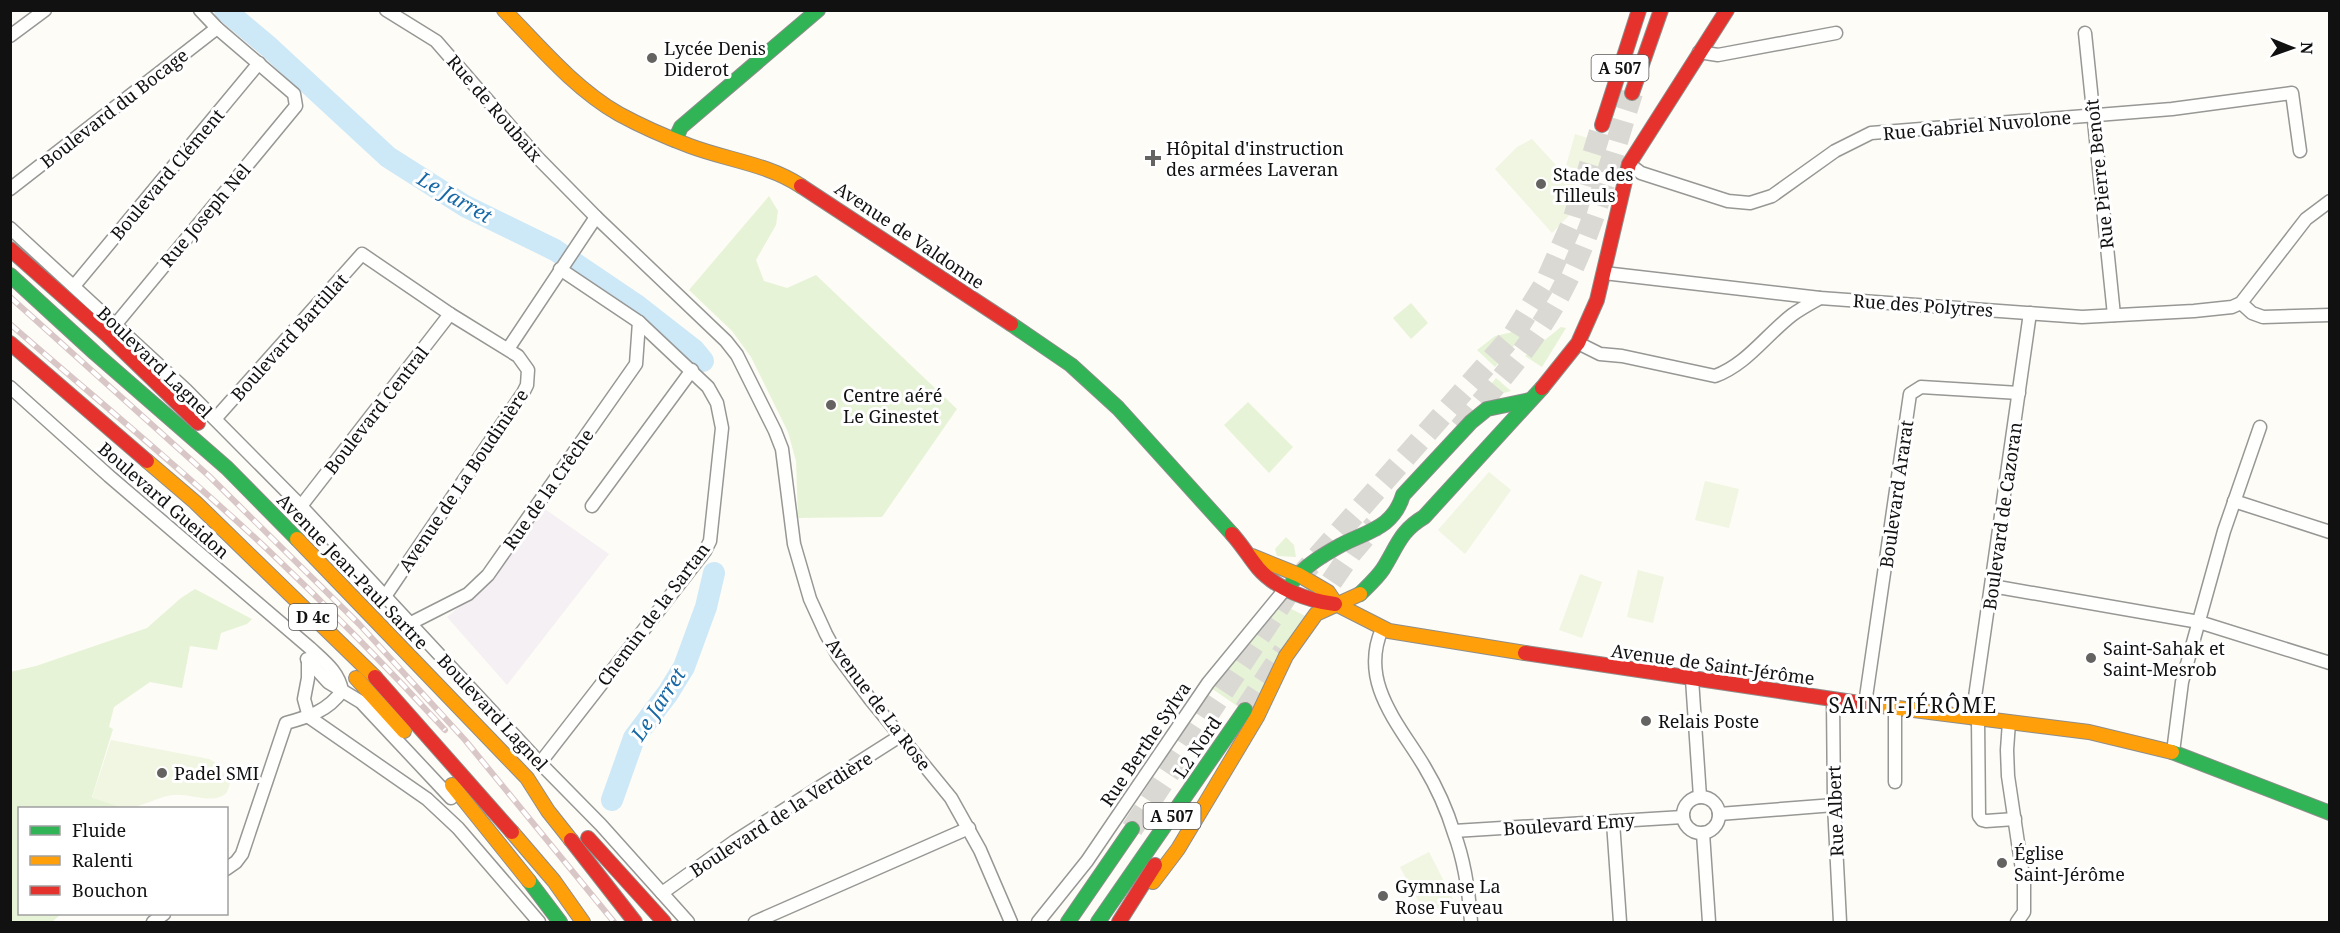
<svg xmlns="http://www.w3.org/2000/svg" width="2340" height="933" font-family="'Noto Serif',serif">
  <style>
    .industrial { fill: #f5f0f3 }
    .green { fill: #e7f3d7 }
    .pitch { fill: #f0f6e1 }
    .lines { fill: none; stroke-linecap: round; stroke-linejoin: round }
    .river { stroke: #cde8f7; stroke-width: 22 }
    .highway-tunnel { stroke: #dad9d4; stroke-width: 22; stroke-dasharray: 22 11; stroke-linecap: butt }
    .street-casing { stroke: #979795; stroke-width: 15 }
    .fast-casing { stroke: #8e8d8b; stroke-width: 16 }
    .slow-casing { stroke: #8e8d8b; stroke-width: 16 }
    .jam-casing { stroke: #8e8d8b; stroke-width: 16 }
    .street { stroke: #fffffe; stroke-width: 12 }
    .fast { stroke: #30b455; stroke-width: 14 }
    .slow { stroke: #ff9f0a; stroke-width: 14 }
    .jam { stroke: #e5322d; stroke-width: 14 }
    .rail-casing { stroke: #d9c6c7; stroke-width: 6 }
    .rail { stroke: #fff; stroke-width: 4; stroke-dasharray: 11; stroke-linecap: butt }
    .poi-dot { fill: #646362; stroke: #fff; stroke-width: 2 }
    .labels { text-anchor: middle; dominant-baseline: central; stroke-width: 6; stroke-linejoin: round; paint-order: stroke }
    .shield { fill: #fff; stroke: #585858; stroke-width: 1.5 }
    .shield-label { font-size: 16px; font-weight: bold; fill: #111 }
    .poi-label { font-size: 18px; fill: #111; stroke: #fff; text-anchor: start }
    .street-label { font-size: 18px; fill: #111; stroke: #fff }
    .water-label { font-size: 20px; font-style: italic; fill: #1768a6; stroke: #fff }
    .quarter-label { font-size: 21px; letter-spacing: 1.5px; fill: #111; stroke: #fff }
  </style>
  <rect width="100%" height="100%" fill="#fdfcf7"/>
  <!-- industrial -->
  <path class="industrial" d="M542,507L609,554L507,685L447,617L486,585Z"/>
  <!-- green -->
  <g class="green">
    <path d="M769,196L778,211L776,225L756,260L764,281L787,288L816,275L957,409L882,517L798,518L796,461L788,432L751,357L732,331L689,290Z"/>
    <path d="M1411,303L1428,323L1411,339L1393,318Z"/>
    <path d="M1561,327L1566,328L1542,367L1525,356Z"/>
    <path d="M1530,328L1495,367L1477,350L1495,336Z"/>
    <path d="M1496,378L1511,391L1482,399L1481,396Z"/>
    <path d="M1248,402L1293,447L1269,473L1224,425Z"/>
    <path d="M1286,537L1294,545L1296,557L1277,556L1275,549Z"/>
    <path d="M195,589L252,619L247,624L221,633L217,650L190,646L182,688L150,682L114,707L109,727L113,729L92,797L127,808H20V914H61L52,922H11L10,672L36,666L147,628L181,598Z"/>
    <path d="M1280,603L1305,616L1253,717L1211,688L1225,669L1236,660Z"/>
  </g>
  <!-- pitch -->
  <g class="pitch">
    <path d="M1575,134L1606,144L1597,175L1566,166Z"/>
    <path d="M1532,139L1586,198L1552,233L1495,169L1517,147Z"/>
    <path d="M1489,472L1511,490L1465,554L1438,530Z"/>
    <path d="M1705,481L1739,489L1729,528L1695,520Z"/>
    <path d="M1638,570L1664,577L1653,623L1627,617Z"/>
    <path d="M1580,574L1602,582L1582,638L1559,630Z"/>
    <path d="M111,740L209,759L216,763L230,783C228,790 227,795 220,797C205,802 188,793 173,795C160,796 136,809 128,808C116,807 104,801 92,798Z"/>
    <path d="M1429,852L1453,899L1426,915L1400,867Z"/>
  </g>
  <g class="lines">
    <!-- river -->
    <g class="river">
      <path d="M225,10L269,47L388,157L465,206L555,250L635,304L694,350L703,361"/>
      <path d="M612,800L634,738L668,693L684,667L706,607L714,573"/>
    </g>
    <!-- highway-tunnel -->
    <g class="highway-tunnel">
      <path d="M1460,428C1497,383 1537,340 1563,288C1595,227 1611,158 1632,93"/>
      <path d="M1313,609L1351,553L1375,525"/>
      <path d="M1245,710L1284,651"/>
      <path d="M1132,829L1297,580L1514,334L1546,282L1573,221L1602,125"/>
    </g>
    <!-- street casing -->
    <g class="street-casing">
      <g id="street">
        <path d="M386,10L436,41L537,157L596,217L726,341L737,355L775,431L782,449L794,544L810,599L826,634L838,656L870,699L951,798L980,850L1011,922"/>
        <path d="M2085,33L2114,315"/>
        <path d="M10,36L45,10"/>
        <path d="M1699,52L1718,55L1836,33"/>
        <path d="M1629,164L1641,173L1728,201L1750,203L1772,196L1835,151L1871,133L2172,109L2292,93L2300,151"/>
        <path d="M10,189L217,28"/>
        <path d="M10,228L186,390L301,506L540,763L601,825L688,922"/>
        <path d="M1604,273L1820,298L2082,317L2194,311L2232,307L2241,303L2306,219L2330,201"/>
        <path d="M74,286L259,63"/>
        <path d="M2241,303L2252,313L2263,317L2330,315"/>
        <path d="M116,324L296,106L294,94L217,28L200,10"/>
        <path d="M1578,343L1600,354L1622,356L1715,376C1747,364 1765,336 1792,315C1800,309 1811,303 1820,298"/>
        <path d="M508,349L596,217"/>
        <path d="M10,387L109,476L310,648C324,661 339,672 342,691C328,711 308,717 286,723L242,854L236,862L226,869"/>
        <path d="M215,419L362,254L450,314L518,356L528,370L527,385L523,393L386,595"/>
        <path d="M2234,501L2330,532"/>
        <path d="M301,506L450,314"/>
        <path d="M592,506L692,370"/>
        <path d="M1992,586L2199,622L2330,663"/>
        <path d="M411,623L468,594L488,575L636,364L639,322"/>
        <path d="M1382,629C1359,682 1398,723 1424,766C1436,786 1447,810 1454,833C1465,862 1469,892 1471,922"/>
        <path d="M307,659L328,682L361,702L451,798"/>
        <path d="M308,661V678L304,699L309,717L427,799L458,828L539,922"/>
        <path d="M1692,679L1700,797"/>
        <path d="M1833,699L1834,805L1840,922"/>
        <path d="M1865,704L1910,394L1921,387L2019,393"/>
        <path d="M1972,718L2030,313"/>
        <path d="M1978,719L1979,816L1982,820L1986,821L2015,819"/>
        <path d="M2009,722L2007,750L2008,776L2024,883V912L2017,922"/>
        <path d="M2173,752L2182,682L2224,531L2260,427"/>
        <path d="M540,763L705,551L710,541L722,428L717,403L708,387L639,322L560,269"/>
        <path d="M1895,782V708"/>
        <circle cx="1701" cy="815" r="18"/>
        <path d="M1719,814L1834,805"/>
        <path d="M1613,822L1620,922"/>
        <path d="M1454,831L1683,817"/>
        <path d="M1703,833L1709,922"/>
        <path d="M662,893L735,841L900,736"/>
        <path d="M153,922L164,914"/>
        <path d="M755,922L969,828"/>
        <path d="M1038,922L1087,861L1208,683L1286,588"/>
      </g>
    </g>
    <!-- fast casing -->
    <g class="fast-casing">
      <g id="fast">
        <path d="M675,140L681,127L818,10"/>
        <path d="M10,275L95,353L227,468L297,539"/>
        <path d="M1011,324L1071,365L1118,408L1232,534"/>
        <path d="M1293,581C1306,565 1323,555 1341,545C1368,531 1393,528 1403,495L1471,422L1487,409L1530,400"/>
        <path d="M1360,594C1368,586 1377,578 1383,569C1397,547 1400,531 1424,517L1542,388"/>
        <path d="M2172,752L2330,813"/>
        <path d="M529,881L560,922"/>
        <path d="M1068,922L1132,829"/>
        <path d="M1098,922L1245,710"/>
      </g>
    </g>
    <!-- slow casing -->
    <g class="slow-casing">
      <g id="slow">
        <path d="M504,10C539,46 575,89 619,114C641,126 666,137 690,146C727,160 768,164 801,186"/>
        <path d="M147,461L195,502L375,677"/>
        <path d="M297,539L527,778L548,811L571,840"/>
        <path d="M1252,556L1299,575L1328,592L1336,604L1389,631L1525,653"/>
        <path d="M356,678L404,731"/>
        <path d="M1866,704L2089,732L2172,752"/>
        <path d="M452,785L529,881"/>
        <path d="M512,832L554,881L583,922"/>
        <path d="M1153,882L1178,849L1257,717L1286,656L1316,614L1360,594"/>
      </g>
    </g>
    <!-- jam casing -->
    <g class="jam-casing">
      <g id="jam">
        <path d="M1632,93L1661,10"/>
        <path d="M1602,125L1639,10"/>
        <path d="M801,186L1011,324"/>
        <path d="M10,249L107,335L198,423"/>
        <path d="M10,343L147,461"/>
        <path d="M1542,388L1578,343L1597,300L1629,164L1727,10"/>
        <path d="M1232,534C1242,545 1249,557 1258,568C1276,589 1309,601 1335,604"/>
        <path d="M1525,653L1866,704"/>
        <path d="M375,677L512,832"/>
        <path d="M588,838L664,922"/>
        <path d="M571,840L635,922"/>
        <path d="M1119,922L1155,865"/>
      </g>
    </g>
    <!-- street -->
    <use href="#street" class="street"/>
    <!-- fast -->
    <use href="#fast" class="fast"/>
    <!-- slow -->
    <use href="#slow" class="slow"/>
    <!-- jam -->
    <use href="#jam" class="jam"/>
    <!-- rail casing -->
    <g class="rail-casing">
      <g id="rail">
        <path d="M10,297L209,476L359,624L465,740L614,922"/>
        <path d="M10,324C96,399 184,471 267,549C328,607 388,668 445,730"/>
      </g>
    </g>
    <!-- rail -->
    <use href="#rail" class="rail"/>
  </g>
  <!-- markers -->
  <g class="poi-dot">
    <circle cx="652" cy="58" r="6"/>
    <path d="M1150 149h6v6h6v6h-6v6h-6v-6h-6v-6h6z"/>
    <circle cx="1541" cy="184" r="6"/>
    <circle cx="831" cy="405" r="6"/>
    <circle cx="2091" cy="658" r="6"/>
    <circle cx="1646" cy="721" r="6"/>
    <circle cx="162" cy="773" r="6"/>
    <circle cx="2002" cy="863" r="6"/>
    <circle cx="1383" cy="896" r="6"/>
  </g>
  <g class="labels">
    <!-- shield labels -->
    <g class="shield">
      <rect x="1591.5" y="55" width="57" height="26" rx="4.5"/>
      <rect x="289" y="604" width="48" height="26" rx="4.5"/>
      <rect x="1143.5" y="803" width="57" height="26" rx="4.5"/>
    </g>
    <g class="shield-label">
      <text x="1620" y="68">A 507</text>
      <text x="313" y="617">D 4c</text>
      <text x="1172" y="816">A 507</text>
    </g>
    <!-- poi labels -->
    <g class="poi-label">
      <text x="664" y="48">Lycée Denis<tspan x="664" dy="21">Diderot</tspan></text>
      <text x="1166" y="148">Hôpital d'instruction<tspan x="1166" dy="21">des armées Laveran</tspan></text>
      <text x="1553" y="174">Stade des<tspan x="1553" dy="21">Tilleuls</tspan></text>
      <text x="843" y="395">Centre aéré<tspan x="843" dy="21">Le Ginestet</tspan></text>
      <text x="2103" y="648">Saint-Sahak et<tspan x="2103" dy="21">Saint-Mesrob</tspan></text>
      <text x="1658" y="721">Relais Poste</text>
      <text x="174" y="773">Padel SMI</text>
      <text x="2014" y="853">Église<tspan x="2014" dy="21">Saint-Jérôme</tspan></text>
      <text x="1395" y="886">Gymnase La<tspan x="1395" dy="21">Rose Fuveau</tspan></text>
    </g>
    <!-- street labels -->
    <g class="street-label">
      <text transform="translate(114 108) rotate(-38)">Boulevard du Bocage</text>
      <text transform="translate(495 108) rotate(49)">Rue de Roubaix</text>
      <text transform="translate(1977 125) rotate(-5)">Rue Gabriel Nuvolone</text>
      <text transform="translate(167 174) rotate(-50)">Boulevard Clément</text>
      <text transform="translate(2099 174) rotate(-96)">Rue Pierre Benoît</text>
      <text transform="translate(205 215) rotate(-50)">Rue Joseph Nel</text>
      <text transform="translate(910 235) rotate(34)">Avenue de Valdonne</text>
      <text transform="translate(1923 305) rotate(4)">Rue des Polytres</text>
      <text transform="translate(289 337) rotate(-48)">Boulevard Bartillat</text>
      <text transform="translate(155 362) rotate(44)">Boulevard Lagnel</text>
      <text transform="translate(376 410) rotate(-52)">Boulevard Central</text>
      <text transform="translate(463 480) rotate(-56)">Avenue de La Boudinière</text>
      <text transform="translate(548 489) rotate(-55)">Rue de la Crêche</text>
      <text transform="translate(1896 494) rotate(-82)">Boulevard Ararat</text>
      <text transform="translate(164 500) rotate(41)">Boulevard Gueidon</text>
      <text transform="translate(2002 516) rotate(-82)">Boulevard de Cazoran</text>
      <text transform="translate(353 571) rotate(46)">Avenue Jean-Paul Sartre</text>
      <text transform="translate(653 614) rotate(-53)">Chemin de la Sartan</text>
      <text transform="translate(1713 664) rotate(8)">Avenue de Saint-Jérôme</text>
      <text transform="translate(879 704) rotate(53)">Avenue de La Rose</text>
      <text transform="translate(493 712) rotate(47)">Boulevard Lagnel</text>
      <text transform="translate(1145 744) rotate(-56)">Rue Berthe Sylva</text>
      <text transform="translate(1197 747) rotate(-56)">L2 Nord</text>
      <text transform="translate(1835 811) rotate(-92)">Rue Albert</text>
      <text transform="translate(781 814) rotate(-33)">Boulevard de la Verdière</text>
      <text transform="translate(1569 824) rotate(-4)">Boulevard Emy</text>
    </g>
    <!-- water labels -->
    <g class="water-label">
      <text transform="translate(455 197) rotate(30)">Le Jarret</text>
      <text transform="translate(658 704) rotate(-57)">Le Jarret</text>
    </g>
    <!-- quarter labels -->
    <g class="quarter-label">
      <text x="1913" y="705">SAINT-JÉRÔME</text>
    </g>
  </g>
  <!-- border -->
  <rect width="2340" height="933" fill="none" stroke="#111111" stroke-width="24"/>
  <!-- legend -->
  <rect x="18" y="807" width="210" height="108" fill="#ffffff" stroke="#a0a0a0" stroke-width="1.5"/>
  <rect x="30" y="826" width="30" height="9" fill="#30b455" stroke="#a0a0a0" stroke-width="1.5"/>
  <text x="72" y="837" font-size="18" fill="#111111">Fluide</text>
  <rect x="30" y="856" width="30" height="9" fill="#ff9f0a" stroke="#a0a0a0" stroke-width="1.5"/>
  <text x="72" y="867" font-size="18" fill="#111111">Ralenti</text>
  <rect x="30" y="886" width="30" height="9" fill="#e5322d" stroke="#a0a0a0" stroke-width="1.5"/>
  <text x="72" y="897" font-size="18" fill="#111111">Bouchon</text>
  <!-- north arrow -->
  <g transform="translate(2292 48) rotate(91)" stroke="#ffffff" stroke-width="4.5" paint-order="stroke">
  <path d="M0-4.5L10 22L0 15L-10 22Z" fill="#111111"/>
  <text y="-9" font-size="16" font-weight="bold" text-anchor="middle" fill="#111111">N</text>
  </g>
</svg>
